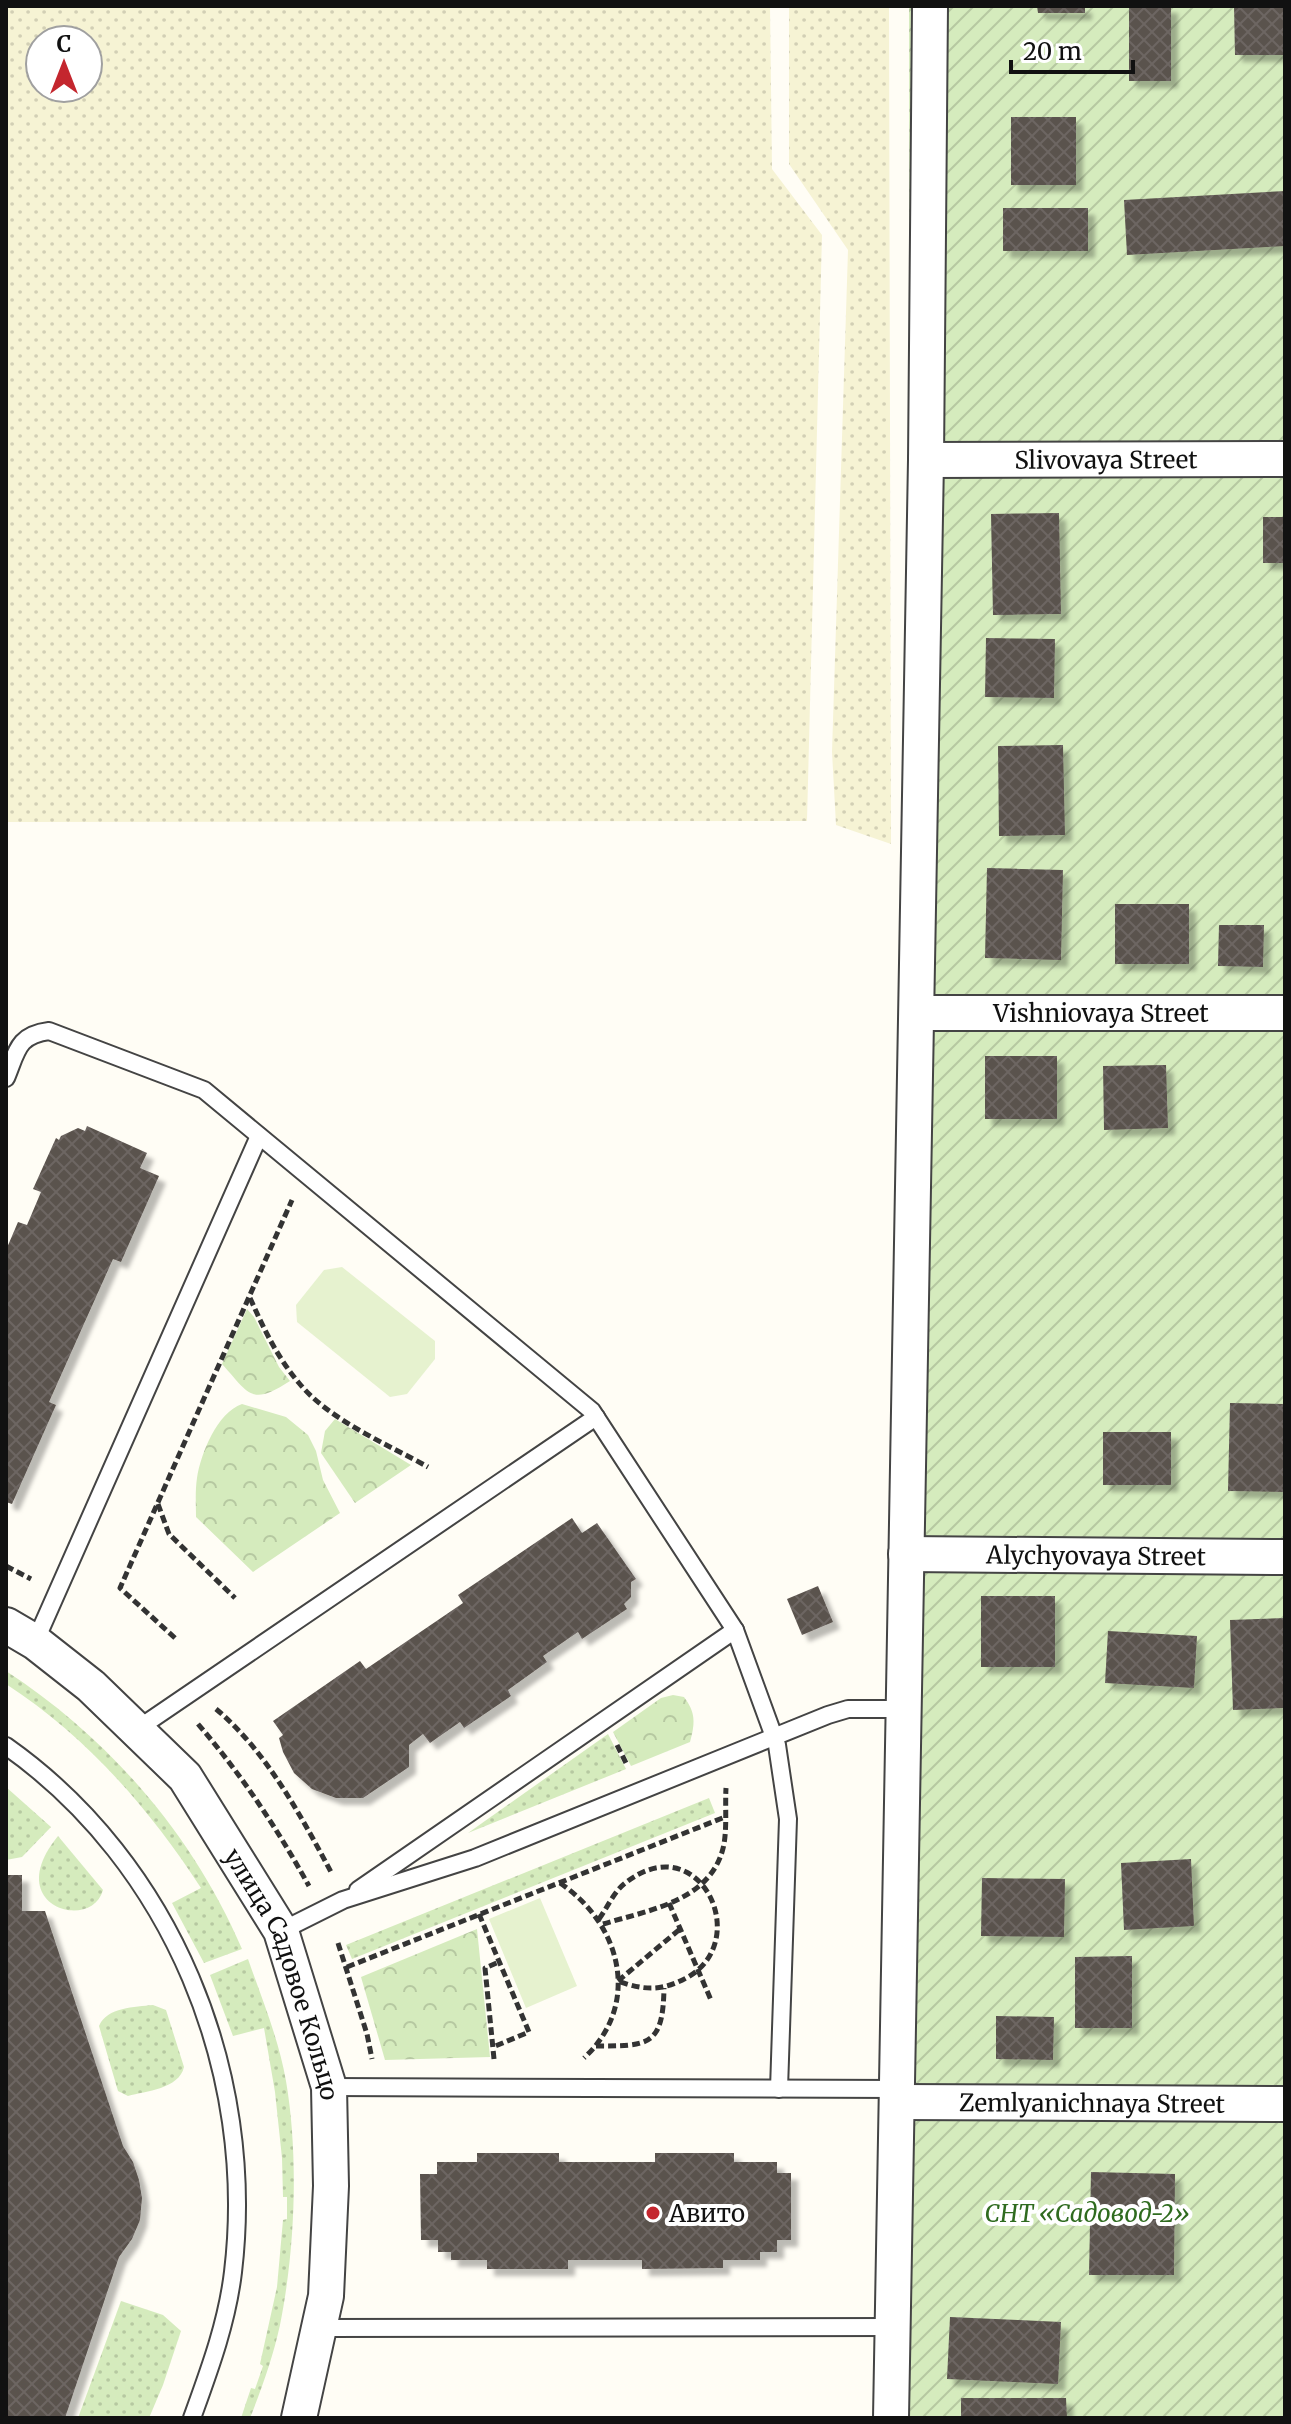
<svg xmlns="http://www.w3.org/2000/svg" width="1291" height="2424" font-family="Merriweather,serif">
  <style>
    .farmland { fill: url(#farmland-dots); fill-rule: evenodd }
    .grass { fill: url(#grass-dots) }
    .park { fill: url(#park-crowns) }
    .garden { fill: url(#garden-furrows) }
    .pitch { fill: #e6f2cf }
    .building { fill: url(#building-cross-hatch); filter: url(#shadow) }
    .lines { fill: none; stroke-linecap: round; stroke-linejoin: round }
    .lane-casing { stroke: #444; stroke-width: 20 }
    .street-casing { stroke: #444; stroke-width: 38 }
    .path { stroke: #333; stroke-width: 5; stroke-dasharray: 8 4; stroke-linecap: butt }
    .lane { stroke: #fff; stroke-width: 16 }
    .street { stroke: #fff; stroke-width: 34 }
    .poi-dot { fill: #c4262e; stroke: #fff; stroke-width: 3 }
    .labels { text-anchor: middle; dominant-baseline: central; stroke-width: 8; stroke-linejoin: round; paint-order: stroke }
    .street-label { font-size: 24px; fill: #111; stroke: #fff }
    .poi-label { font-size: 24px; fill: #111; stroke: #fff; text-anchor: start }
    .park-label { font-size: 24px; font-style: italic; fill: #2f6b1f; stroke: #fff }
  </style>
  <defs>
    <pattern id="farmland-dots" width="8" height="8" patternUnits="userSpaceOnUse" patternTransform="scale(2)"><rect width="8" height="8" fill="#f6f3d4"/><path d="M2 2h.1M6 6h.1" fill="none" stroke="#d2cfb5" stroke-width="1.8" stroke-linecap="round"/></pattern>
    <pattern id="grass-dots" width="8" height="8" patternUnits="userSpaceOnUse" patternTransform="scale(2)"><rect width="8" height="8" fill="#d5ebbd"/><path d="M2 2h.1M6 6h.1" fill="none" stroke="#b6c8a1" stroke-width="1.8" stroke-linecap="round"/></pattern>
    <pattern id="park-crowns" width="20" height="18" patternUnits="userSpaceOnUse" patternTransform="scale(2)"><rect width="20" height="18" fill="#d5ebbd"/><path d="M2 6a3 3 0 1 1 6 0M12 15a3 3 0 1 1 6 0" fill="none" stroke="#b6c8a1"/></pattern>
    <pattern id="garden-furrows" width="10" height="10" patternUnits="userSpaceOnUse" patternTransform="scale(2)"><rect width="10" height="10" fill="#d5ebbd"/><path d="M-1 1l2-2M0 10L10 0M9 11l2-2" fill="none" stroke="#b6c8a1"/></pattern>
    <pattern id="building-cross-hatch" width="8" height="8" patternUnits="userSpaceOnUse" patternTransform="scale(2)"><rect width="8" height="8" fill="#5a524d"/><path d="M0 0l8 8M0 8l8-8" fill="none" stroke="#6d6662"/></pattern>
    <filter id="shadow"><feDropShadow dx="7" dy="7" stdDeviation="2" flood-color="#0004"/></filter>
  </defs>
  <rect width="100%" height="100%" fill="#fffdf5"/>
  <!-- farmland -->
  <g class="farmland">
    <path d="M6,6H770L772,169L822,235L807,821L6,822ZM40,40H88V88H40Z"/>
    <path d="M789,6H889L891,844L836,825L832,752L848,250L789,164Z"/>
  </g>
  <!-- grass -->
  <g class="grass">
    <path d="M6,1671C110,1739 193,1835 242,1949L204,1963L172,1903L201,1888C149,1808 86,1736 6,1684Z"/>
    <path d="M608,1734L626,1769L468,1833Z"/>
    <path d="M6,1787L51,1827L22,1857L6,1860Z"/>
    <path d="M709,1798L715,1813L352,1959L346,1945Z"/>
    <path d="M58,1836L103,1890C92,1932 0,1907 58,1836Z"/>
    <path d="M248,1959C262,1999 279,2040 286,2081C299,2157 295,2250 280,2325C273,2357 262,2388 250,2418H241L251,2388L255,2389L263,2366L260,2364L277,2287L283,2220L287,2219V2197H283L282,2158L275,2092L264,2028L233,2036L210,1975Z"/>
    <path d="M153,2005L166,2010L184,2067C179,2089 146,2091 128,2096L118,2091L99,2026C107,2007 135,2007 153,2005Z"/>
    <path d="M121,2301L163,2315L181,2331L163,2385L149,2418H78Z"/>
  </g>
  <!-- park -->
  <g class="park">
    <path d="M247,1309L254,1317L279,1367L290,1381C251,1406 250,1395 222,1364Z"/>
    <path d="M242,1404L286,1417L308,1435L316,1451L323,1480L340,1513L253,1572L196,1517C196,1505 195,1491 197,1478C201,1453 217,1413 242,1404Z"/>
    <path d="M335,1419L411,1465L355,1503L321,1453L325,1431Z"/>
    <path d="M673,1695L684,1697C696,1713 695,1723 690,1742L631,1766L613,1732L661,1698Z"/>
    <path d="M477,1929L490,2057L385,2060L361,1977Z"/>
  </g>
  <!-- garden -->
  <path class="garden" d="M909,6H1285V2418H884L910,1060Z"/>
  <!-- pitch -->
  <g class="pitch">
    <path d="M342,1267L435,1341V1359L407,1394L390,1397L297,1322L296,1305L324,1270Z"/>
    <path d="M540,1898L577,1986L526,2008L489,1919Z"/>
  </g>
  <!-- building -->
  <g class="building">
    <path d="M1037,6H1085V13H1038Z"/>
    <rect x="1129" y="6" width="42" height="75"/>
    <path d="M1234,6H1285V55H1235Z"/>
    <rect x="1011" y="117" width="65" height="68"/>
    <path d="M1285,191V246L1127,255L1124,200Z"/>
    <rect x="1003" y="208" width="85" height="43"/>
    <path d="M1059,513L1061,614L993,615L991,514Z"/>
    <rect x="1263" y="517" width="22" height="46"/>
    <path d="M986,638L1055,639L1054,698L985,697Z"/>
    <path d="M1063,745L1065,835L999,836L998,746Z"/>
    <path d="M987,868L1063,870L1061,960L985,958Z"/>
    <rect x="1115" y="904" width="74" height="60"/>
    <path d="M1219,925H1264L1263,967L1218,966Z"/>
    <rect x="985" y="1056" width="72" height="63"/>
    <path d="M1166,1065L1168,1128L1104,1130L1103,1066Z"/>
    <path d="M87,1126L147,1153L140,1168L159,1176L121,1262L113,1259L49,1402L56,1405L12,1504L6,1502V1250L18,1222L27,1225L41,1192L33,1189L56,1138L59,1140L61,1136L78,1128L85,1131Z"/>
    <path d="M1230,1403L1285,1404V1492L1228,1491Z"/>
    <rect x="1103" y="1432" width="68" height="53"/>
    <path d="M572,1518L582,1533L597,1523L636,1579L631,1582V1597L624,1604L627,1609L582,1639L578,1632L543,1656L547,1662L508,1690L511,1696L464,1728L460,1722L430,1743L423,1734L409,1745V1767L363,1798H336L312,1789L294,1773L283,1752L279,1738L283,1735L273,1721L360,1661L366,1669L463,1603L458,1595Z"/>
    <path d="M818,1586L833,1622L802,1635L787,1599Z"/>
    <rect x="981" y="1596" width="74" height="71"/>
    <path d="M1285,1618V1708L1233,1710L1230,1620Z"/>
    <path d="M1108,1631L1197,1636L1194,1688L1105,1683Z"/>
    <path d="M1191,1859L1194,1926L1124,1930L1121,1863Z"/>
    <path d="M6,1875H22V1911H45L123,2146L133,2162L139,2180L142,2198L140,2220L132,2239L119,2257L65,2418H6Z"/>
    <path d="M982,1878L1065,1879L1064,1937L981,1936Z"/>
    <path d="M1132,1956V2028H1075V1957Z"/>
    <path d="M996,2016L1054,2017L1053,2060L996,2059Z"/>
    <path d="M477,2153H559V2162H655V2153H734V2162H777V2173H791V2240H777V2252H760V2260H723V2268L642,2269V2260H568V2269H487V2260H451V2252H438V2240H421L420,2174H437V2162H477Z"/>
    <path d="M1091,2172L1175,2174L1174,2275H1089Z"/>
    <path d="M950,2317L1061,2322L1058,2384L947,2379Z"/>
    <path d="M961,2398H1066L1067,2418H961Z"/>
  </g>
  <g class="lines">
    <!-- lane casing -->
    <g class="lane-casing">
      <g id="lane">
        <path d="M6,1078C17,1052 17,1035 49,1031L204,1090L592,1411L735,1630L777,1745L788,1819L779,2089"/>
        <path d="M35,1642L259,1136"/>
        <path d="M136,1730L596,1417"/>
        <path d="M6,1746C172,1863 257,2072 233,2272C227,2323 209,2371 192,2418"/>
        <path d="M358,1890L735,1630"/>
        <path d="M281,1931L343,1900L475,1858L828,1715L848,1709H904"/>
        <path d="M329,2087L898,2089"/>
        <path d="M319,2328L893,2327"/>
      </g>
    </g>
    <!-- street casing -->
    <g class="street-casing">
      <g id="street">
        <path id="s1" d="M926,460L1285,459"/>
        <path id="s2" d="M917,1013H1285"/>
        <path id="s3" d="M906,1554L1285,1557"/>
        <path id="s4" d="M6,1625L35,1642L91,1686L185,1777L281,1931L329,2087L331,2186L326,2296L299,2418"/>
        <path id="s5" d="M898,2102L1285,2104"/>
        <path d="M891,2418L926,460L930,6"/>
      </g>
    </g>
    <!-- path -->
    <g class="path">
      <path d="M250,1298C264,1329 277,1357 299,1383C329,1420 387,1444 428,1467"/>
      <path d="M158,1504L169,1534L235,1598"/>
      <path d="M6,1566L31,1579"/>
      <path d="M175,1638L120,1588L292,1200"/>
      <path d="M216,1709C266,1751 300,1814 331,1872"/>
      <path d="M198,1724C241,1774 277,1828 309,1886"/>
      <path d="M617,1745L627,1765"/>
      <path d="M560,1883C621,1924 642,2004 584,2058"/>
      <path d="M669,1903L711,2000"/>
      <path d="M479,1914L529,2032L493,2047"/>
      <path d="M599,1919C607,1908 614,1892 624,1884C698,1824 754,1939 688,1977C663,1991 645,1991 618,1981"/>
      <path d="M603,1924C649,1910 713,1901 724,1844C727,1826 725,1806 726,1788"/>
      <path d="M338,1943L367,2034L372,2059"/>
      <path d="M347,1967L725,1817"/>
      <path d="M618,1981L680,1929"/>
      <path d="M596,2046C649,2046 663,2046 664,1988"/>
      <path d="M494,2059L485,1968L499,1962"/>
    </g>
    <!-- lane -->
    <use href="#lane" class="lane"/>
    <!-- street -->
    <use href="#street" class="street"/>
  </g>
  <!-- markers -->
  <circle class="poi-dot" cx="653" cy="2213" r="8"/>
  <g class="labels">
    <!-- street labels -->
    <g class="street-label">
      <text stroke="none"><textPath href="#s1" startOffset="180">Slivovaya Street</textPath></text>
      <text stroke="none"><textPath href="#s2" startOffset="184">Vishniovaya Street</textPath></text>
      <text stroke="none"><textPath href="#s3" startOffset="190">Alychyovaya Street</textPath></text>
      <text stroke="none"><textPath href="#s4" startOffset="458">улица Садовое Кольцо</textPath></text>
      <text stroke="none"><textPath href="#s5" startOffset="194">Zemlyanichnaya Street</textPath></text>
    </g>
    <!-- poi labels -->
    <g class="poi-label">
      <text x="669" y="2213">Авито</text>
    </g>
    <!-- park labels -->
    <g class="park-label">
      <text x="1087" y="2213">СНТ «Садовод-2»</text>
    </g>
  </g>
  <!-- border -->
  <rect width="1291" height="2424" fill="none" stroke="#111111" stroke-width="16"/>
  <!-- north arrow -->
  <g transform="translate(64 64)"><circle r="38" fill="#ffffff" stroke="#a0a0a0" stroke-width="2"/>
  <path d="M0-6L14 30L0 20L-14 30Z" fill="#c4262e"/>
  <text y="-12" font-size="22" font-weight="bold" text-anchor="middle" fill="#111111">С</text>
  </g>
  <!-- scale -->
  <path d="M1011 60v12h122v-12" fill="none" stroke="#111111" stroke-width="4"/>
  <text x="1023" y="60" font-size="24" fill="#111111" stroke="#ffffff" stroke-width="6" paint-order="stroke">20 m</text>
</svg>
